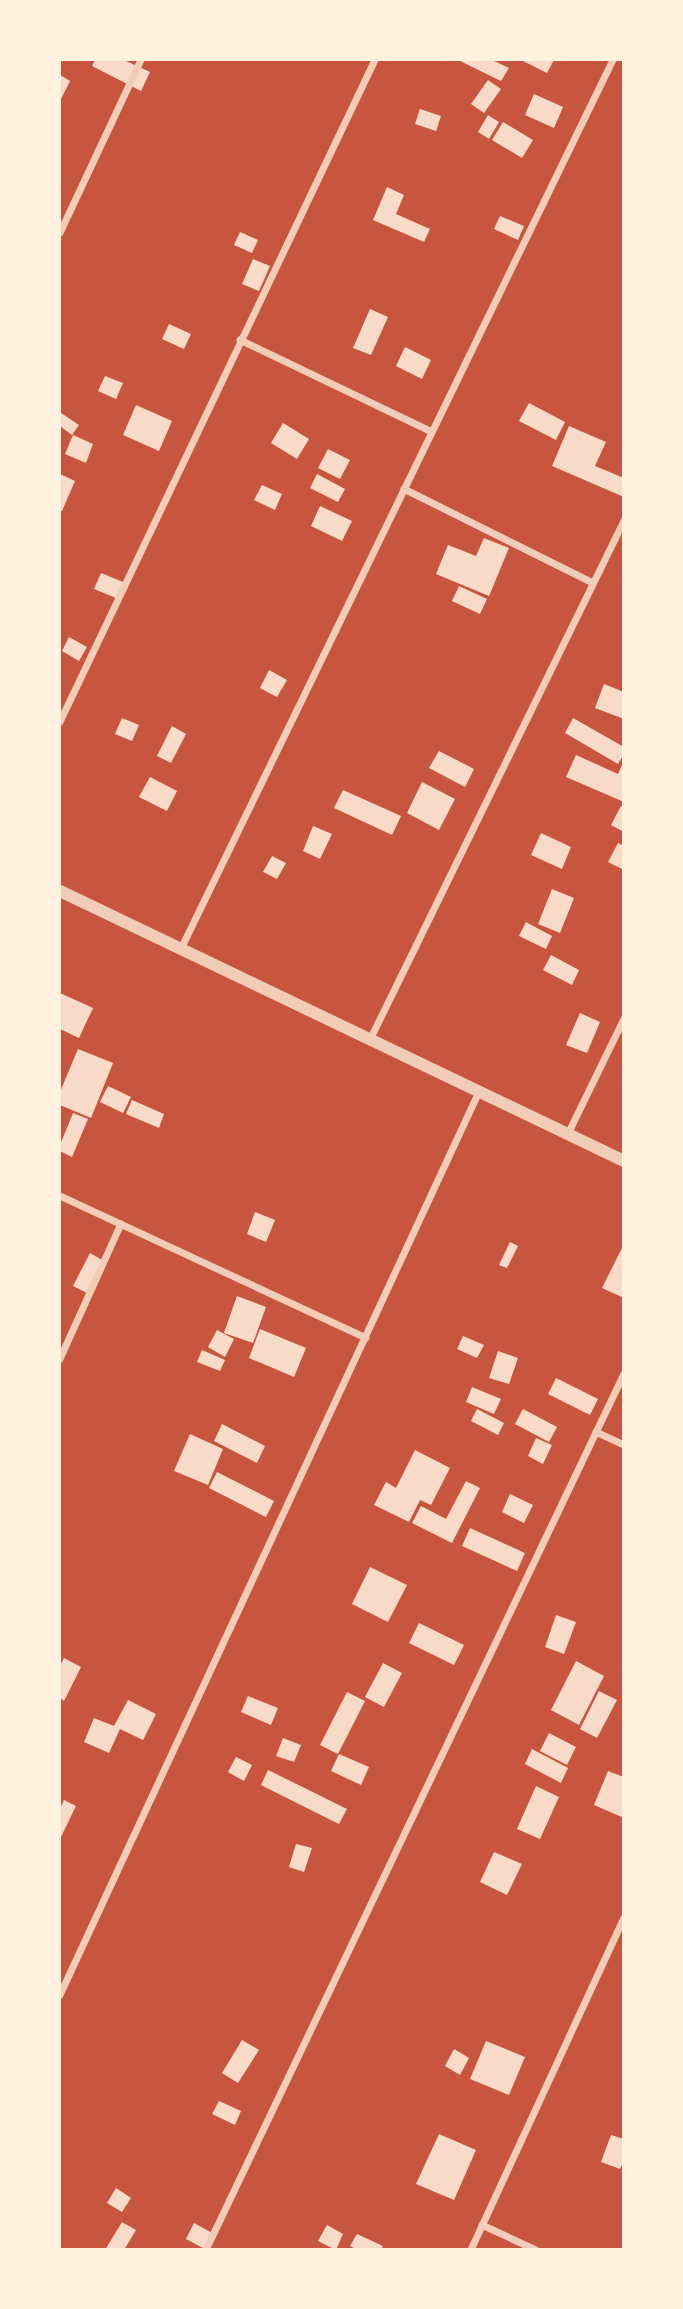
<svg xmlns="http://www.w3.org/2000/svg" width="683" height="2309" font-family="Poppins,sans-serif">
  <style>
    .building { fill: #f7dbc8 }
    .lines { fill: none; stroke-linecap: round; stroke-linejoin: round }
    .minor { stroke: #f1ccb7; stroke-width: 7 }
    .tertiary { stroke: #f1ccb7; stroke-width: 12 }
  </style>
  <rect width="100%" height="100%" fill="#c8553d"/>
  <!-- building -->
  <g class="building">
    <path d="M95,60H124L150,72L141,91L92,66Z"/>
    <path d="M458,60H492L509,68L501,81Z"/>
    <path d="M521,60H554L547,73Z"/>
    <path d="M60,75L70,81L60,101Z"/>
    <path d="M488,80L501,89L484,113L471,104Z"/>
    <path d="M534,94L563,107L554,128L525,115Z"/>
    <path d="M420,109L441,116L436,131L415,124Z"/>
    <path d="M488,115L499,122L489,139L478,132Z"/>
    <path d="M503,122L533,140L522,158L492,140Z"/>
    <path d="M387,187L404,195L396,214L430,229L424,242L373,220Z"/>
    <path d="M500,216L524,226L518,240L494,229Z"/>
    <path d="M240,232L258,240L252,253L234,245Z"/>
    <path d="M253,259L270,266L259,291L242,284Z"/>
    <path d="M370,309L388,317L371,355L353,348Z"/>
    <path d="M169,324L191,334L184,349L162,339Z"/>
    <path d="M405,347L431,360L422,379L396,366Z"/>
    <path d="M105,376L123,383L116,399L98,391Z"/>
    <path d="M529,403L565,422L556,440L519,421Z"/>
    <path d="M136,405L172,421L159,451L123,435Z"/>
    <path d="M61,413L79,425L72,435L60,426Z"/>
    <path d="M283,423L309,439L297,459L271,443Z"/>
    <path d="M569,426L606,442L595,466L624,478V497L552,466Z"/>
    <path d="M73,435L93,444L86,463L65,454Z"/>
    <path d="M328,449L350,460L340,479L318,468Z"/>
    <path d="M60,474L75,481L62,511L60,510Z"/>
    <path d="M317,474L345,489L338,502L310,488Z"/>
    <path d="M262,485L282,494L275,510L254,500Z"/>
    <path d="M320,506L352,521L342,541L311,526Z"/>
    <path d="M484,538L509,548L489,596L436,574L448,545L476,556Z"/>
    <path d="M101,573L123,582L116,598L94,589Z"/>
    <path d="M459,586L487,599L480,614L452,601Z"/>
    <path d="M69,637L87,647L79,661L62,651Z"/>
    <path d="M269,670L287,680L277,697L260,688Z"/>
    <path d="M604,684L624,692V719L595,708Z"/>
    <path d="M122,718L139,725L132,741L115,734Z"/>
    <path d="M573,718L624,747V754L618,764L565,733Z"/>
    <path d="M172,726L186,734L171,763L157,756Z"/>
    <path d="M439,751L474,769L465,787L429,768Z"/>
    <path d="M576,755L618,774L624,760V802L566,777Z"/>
    <path d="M150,777L177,791L167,811L139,797Z"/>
    <path d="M422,782L455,799L439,830L407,813Z"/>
    <path d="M343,790L401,816L392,835L334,808Z"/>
    <path d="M621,806L624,808L622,831L611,825Z"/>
    <path d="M313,826L332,834L320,859L303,851Z"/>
    <path d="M541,833L571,847L562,869L531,855Z"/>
    <path d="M618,843L624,846V870L608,862Z"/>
    <path d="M272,856L286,863L277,879L263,872Z"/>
    <path d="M552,889L574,898L560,933L538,924Z"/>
    <path d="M526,922L552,936L546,949L519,936Z"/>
    <path d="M551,955L579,970L572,985L543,970Z"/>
    <path d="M60,993L93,1008L79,1038L60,1029Z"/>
    <path d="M580,1013L600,1022L587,1053L566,1045Z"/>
    <path d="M78,1049L113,1063L91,1118L60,1105V1092Z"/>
    <path d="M108,1086L131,1097L123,1113L100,1102Z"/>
    <path d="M132,1100L164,1114L159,1128L126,1114Z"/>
    <path d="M73,1113L88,1119L72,1157L60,1151V1145Z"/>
    <path d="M255,1212L275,1220L266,1242L247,1234Z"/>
    <path d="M510,1242L518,1246L507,1268L499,1265Z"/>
    <path d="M624,1244V1298L602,1288Z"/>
    <path d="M90,1253L104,1261L87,1293L73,1286Z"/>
    <path d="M237,1296L266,1307L253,1343L224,1333Z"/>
    <path d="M260,1329L306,1348L294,1377L249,1358Z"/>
    <path d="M217,1330L234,1339L225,1357L208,1347Z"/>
    <path d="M463,1336L484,1345L477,1358L457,1349Z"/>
    <path d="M202,1350L225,1360L220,1371L197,1362Z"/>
    <path d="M498,1351L518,1358L509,1384L489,1378Z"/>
    <path d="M556,1378L598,1399L590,1415L548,1394Z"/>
    <path d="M472,1387L501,1399L494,1414L466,1402Z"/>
    <path d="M477,1409L504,1423L498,1435L471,1421Z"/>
    <path d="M523,1409L557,1427L549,1442L515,1424Z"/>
    <path d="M222,1424L265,1446L257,1463L214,1441Z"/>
    <path d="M190,1434L223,1449L208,1485L174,1471Z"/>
    <path d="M536,1438L552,1445L543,1464L528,1456Z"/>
    <path d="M415,1450L450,1468L431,1505L420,1500L409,1522L374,1505L386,1482L396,1488Z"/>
    <path d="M217,1472L274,1501L266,1517L209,1488Z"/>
    <path d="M466,1481L480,1488L452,1543L412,1523L421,1506L446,1519Z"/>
    <path d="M510,1494L533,1505L524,1523L502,1512Z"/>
    <path d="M470,1528L525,1553L517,1571L462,1546Z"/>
    <path d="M370,1567L407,1585L388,1622L352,1604Z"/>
    <path d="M556,1615L576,1622L564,1654L545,1647Z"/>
    <path d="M419,1623L464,1645L454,1665L409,1643Z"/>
    <path d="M64,1658L81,1667L64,1701L60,1698V1666Z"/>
    <path d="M576,1661L604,1676L579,1725L551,1710Z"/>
    <path d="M383,1663L402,1673L384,1707L365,1697Z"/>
    <path d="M599,1691L617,1700L597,1738L580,1729Z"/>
    <path d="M347,1692L365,1701L338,1754L320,1745Z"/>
    <path d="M248,1696L278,1708L271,1725L241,1712Z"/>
    <path d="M128,1700L156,1714L143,1740L120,1729L109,1753L84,1742L94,1718L114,1726Z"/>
    <path d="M549,1733L576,1747L567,1765L540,1751Z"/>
    <path d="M283,1738L301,1745L294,1762L276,1756Z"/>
    <path d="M532,1749L568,1768L561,1783L525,1764Z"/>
    <path d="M339,1754L369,1767L361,1785L331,1771Z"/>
    <path d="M236,1757L252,1765L244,1781L228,1772Z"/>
    <path d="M268,1770L347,1809L339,1824L261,1785Z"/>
    <path d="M608,1771L624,1777V1818L594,1805Z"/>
    <path d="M536,1786L559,1797L540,1839L517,1829Z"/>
    <path d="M64,1800L76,1806L60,1839V1809Z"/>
    <path d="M296,1844L312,1848L304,1872L289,1867Z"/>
    <path d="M494,1852L522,1864L507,1895L480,1882Z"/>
    <path d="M242,2040L259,2050L238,2083L222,2073Z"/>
    <path d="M486,2041L525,2057L509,2095L470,2079Z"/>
    <path d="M454,2049L469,2058L460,2075L445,2066Z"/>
    <path d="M219,2101L241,2111L235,2125L212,2114Z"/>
    <path d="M439,2134L476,2150L454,2200L416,2184Z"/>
    <path d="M611,2135L624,2139V2161L620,2169L601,2162Z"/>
    <path d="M116,2188L131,2198L122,2212L107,2203Z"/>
    <path d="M122,2222L136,2230L124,2250H105Z"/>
    <path d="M194,2223L214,2234L205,2249L186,2239Z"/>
    <path d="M327,2225L343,2234L336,2250L318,2241Z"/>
    <path d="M357,2234L383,2246L381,2250H358L350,2246Z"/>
  </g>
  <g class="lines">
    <!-- minor -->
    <g class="minor">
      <path d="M60,233L141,60"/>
      <path d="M240,340L432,432"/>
      <path d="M404,489L593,583"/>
      <path d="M60,722L375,60"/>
      <path d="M181,949L613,60"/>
      <path d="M370,1040L624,521"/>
      <path d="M568,1134L624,1019"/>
      <path d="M60,1196L366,1338"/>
      <path d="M60,1359L121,1224"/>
      <path d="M596,1432L624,1445"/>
      <path d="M60,1995L479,1092"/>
      <path d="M482,2225L536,2250"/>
      <path d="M206,2250L624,1374"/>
      <path d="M471,2250L624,1918"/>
    </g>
    <!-- tertiary -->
    <path class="tertiary" d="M60,891L624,1161"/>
  </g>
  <!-- border -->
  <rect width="683" height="2309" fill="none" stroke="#fff3e0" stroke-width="122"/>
</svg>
